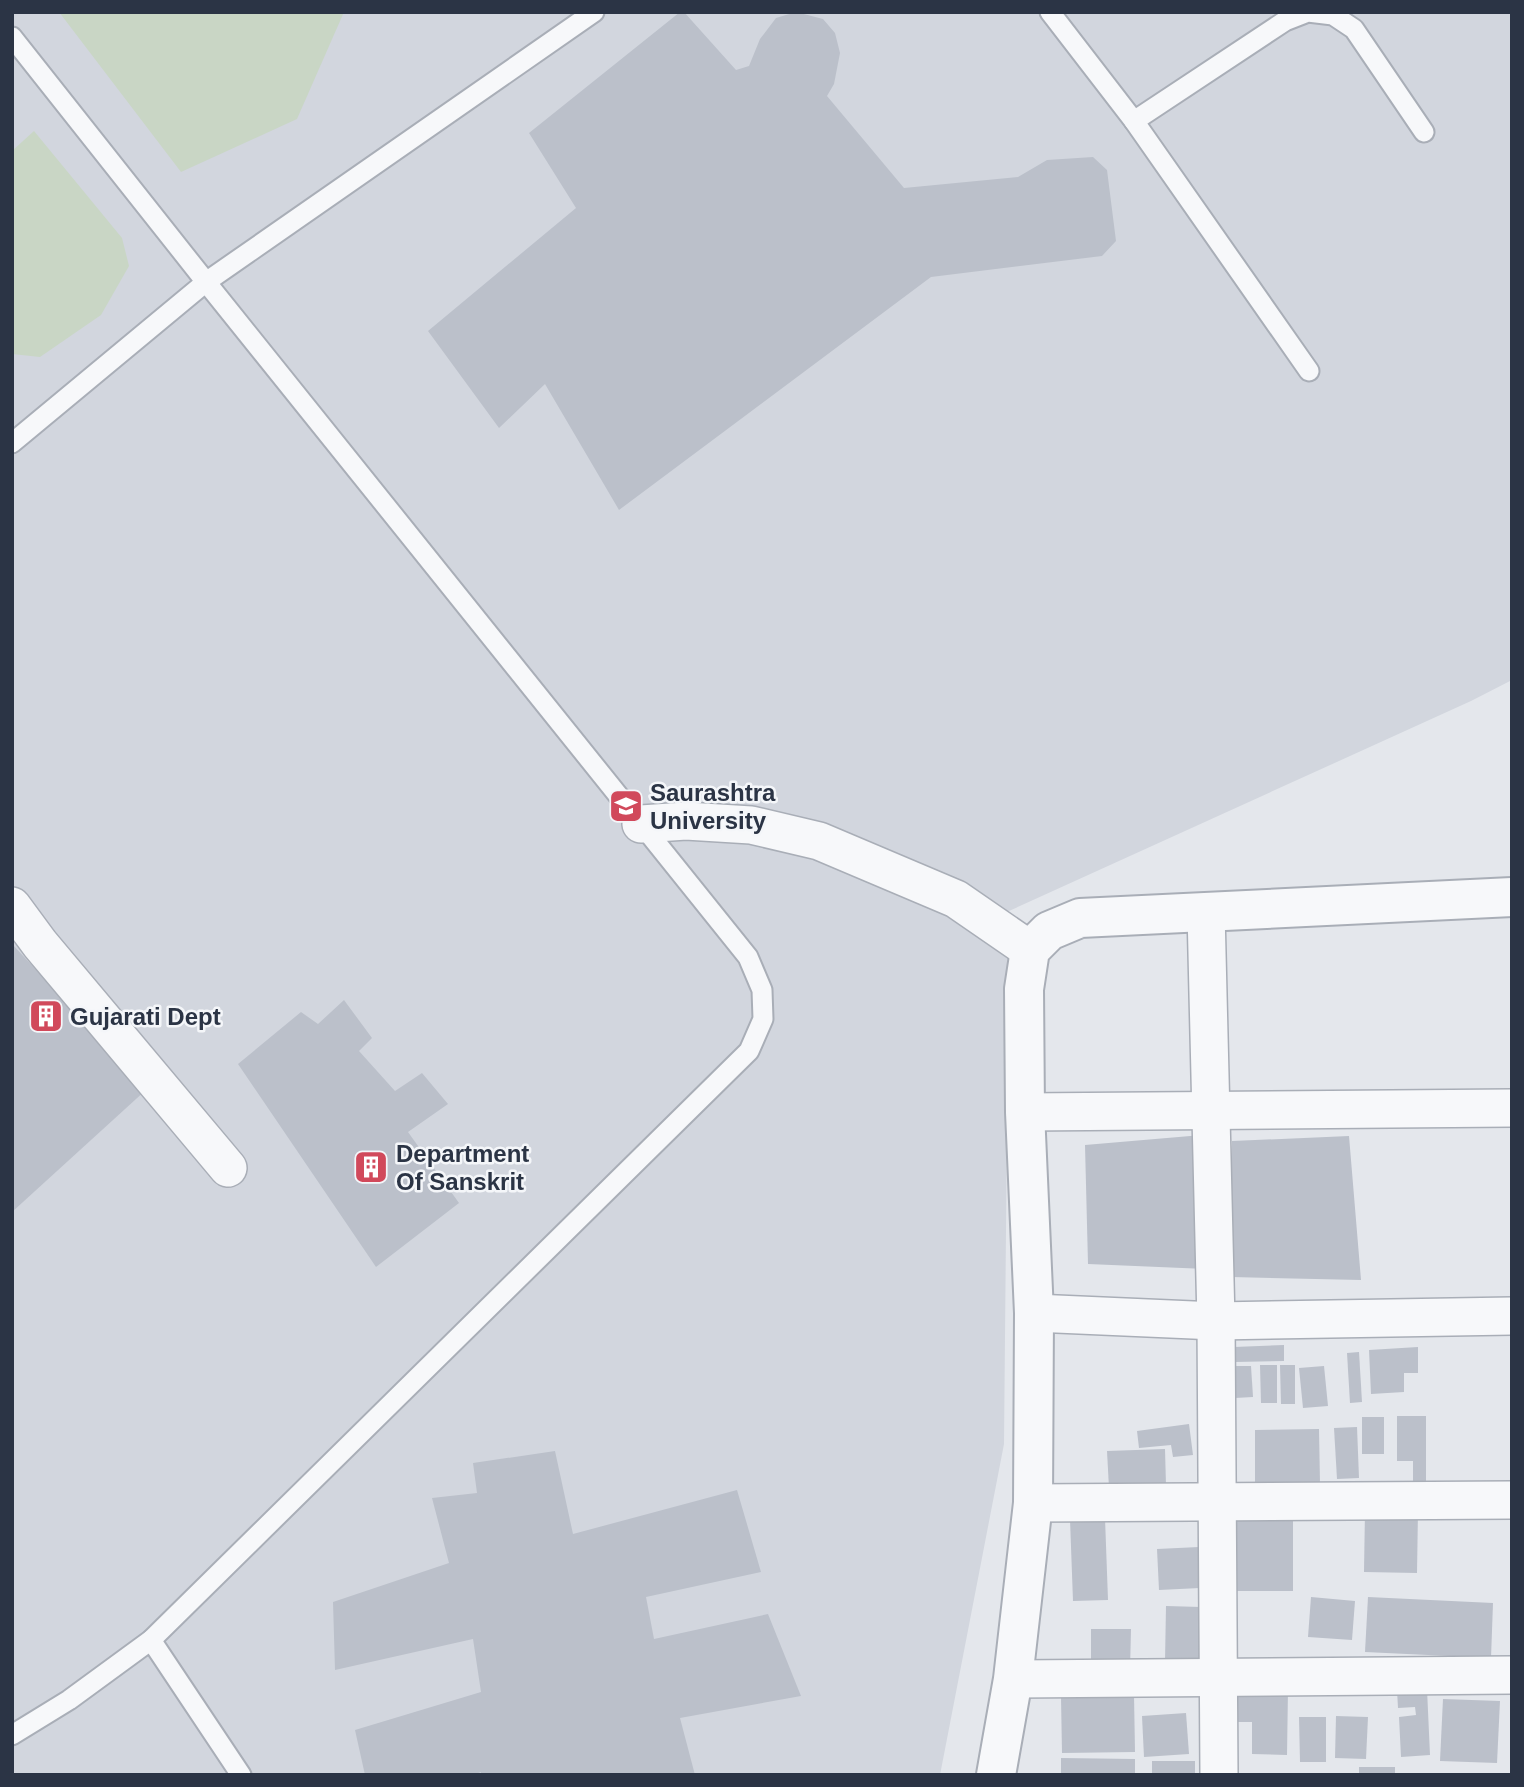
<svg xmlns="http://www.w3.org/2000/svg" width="1524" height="1787" font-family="Helvetica,sans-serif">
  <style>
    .built { fill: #d2d6de }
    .green { fill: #c9d6c5 }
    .building { fill: #bbc0ca }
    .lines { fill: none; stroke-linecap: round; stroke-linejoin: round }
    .service-casing { stroke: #a9aeb7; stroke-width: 23 }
    .minor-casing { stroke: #a9aeb7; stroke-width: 40 }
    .tertiary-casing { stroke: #a9aeb7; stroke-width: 42 }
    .service { stroke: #f7f8fa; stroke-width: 19 }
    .minor { stroke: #f7f8fa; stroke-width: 37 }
    .tertiary { stroke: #f7f8fa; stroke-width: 38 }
    .labels { text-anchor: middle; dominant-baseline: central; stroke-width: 5; stroke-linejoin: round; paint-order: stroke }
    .poi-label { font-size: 24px; font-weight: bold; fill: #2b3445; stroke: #f4f6f9; text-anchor: start }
  </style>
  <rect width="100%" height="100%" fill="#e4e7ec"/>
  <!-- built -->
  <path class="built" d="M12,12H1512V680L1471,701L1009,911L1004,1444L940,1775H12Z"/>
  <!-- green -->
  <g class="green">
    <path d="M59,12H344L297,119L181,172Z"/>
    <path d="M34,131L122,238L129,266L101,315L40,357L12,354V151Z"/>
  </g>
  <!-- building -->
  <g class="building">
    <path d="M680,12H684L736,70L749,66L760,39L776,18L796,12L823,19L835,33L840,53L834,84L827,96L904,188L1018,177L1047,160L1093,157L1107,170L1116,241L1102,256L931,277L619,510L545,384L499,428L428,331L576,208L529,133Z"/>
    <path d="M12,944L147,1089L12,1212Z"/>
    <path d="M344,1000L372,1038L359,1051L395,1091L422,1073L448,1104L408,1132L459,1203L376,1267L238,1064L301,1012L318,1024Z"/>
    <path d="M1202,1135L1206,1269L1088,1264L1085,1145Z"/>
    <path d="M1349,1136L1361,1280L1231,1277L1232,1141Z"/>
    <path d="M1284,1345V1361L1235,1362L1234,1347Z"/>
    <path d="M1418,1347V1373H1404V1392L1371,1394L1369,1350Z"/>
    <path d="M1359,1352L1362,1402L1350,1403L1347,1353Z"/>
    <path d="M1260,1365H1277V1403H1261Z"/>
    <path d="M1280,1365H1295V1404H1281Z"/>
    <path d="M1233,1366H1251L1253,1397L1235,1398Z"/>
    <path d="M1324,1366L1328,1406L1303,1408L1299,1368Z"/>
    <path d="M1397,1416H1426V1483H1413V1461H1397Z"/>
    <rect x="1362" y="1417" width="22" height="37"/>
    <path d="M1189,1424L1193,1455L1173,1457L1171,1445L1139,1448L1137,1431Z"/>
    <path d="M1357,1427L1359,1478L1337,1479L1334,1428Z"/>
    <path d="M1319,1429L1320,1484L1255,1485V1430Z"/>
    <path d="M1165,1449L1166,1486L1109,1488L1107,1451Z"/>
    <path d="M555,1451L573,1534L737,1490L761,1572L646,1597L654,1639L768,1614L801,1696L680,1718L695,1775H481V1772L473,1775H365L355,1730L481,1692L473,1639L335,1670L333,1602L449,1563L432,1498L477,1493L473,1463Z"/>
    <path d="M1365,1510H1418L1417,1573L1364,1572Z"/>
    <path d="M1105,1518L1108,1600L1073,1601L1070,1519Z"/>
    <rect x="1232" y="1520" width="61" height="71"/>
    <path d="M1199,1547L1200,1588L1159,1590L1157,1549Z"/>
    <path d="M1311,1597L1355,1601L1352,1640L1308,1637Z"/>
    <path d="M1368,1597L1493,1603L1491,1658L1365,1652Z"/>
    <path d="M1166,1606L1201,1607L1200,1662H1165Z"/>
    <path d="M1091,1629H1131L1130,1670H1091Z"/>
    <path d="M1234,1688L1288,1689L1287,1755L1252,1754V1722H1233Z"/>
    <path d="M1427,1689L1430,1755L1401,1757L1399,1717L1416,1715L1415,1707L1398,1708L1397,1690Z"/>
    <path d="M1134,1695L1135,1752L1062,1753L1061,1697Z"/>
    <path d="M1443,1699L1500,1701L1497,1763L1440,1761Z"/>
    <path d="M1186,1713L1189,1754L1144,1757L1142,1716Z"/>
    <path d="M1336,1716L1368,1717L1366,1759L1335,1758Z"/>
    <path d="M1299,1717H1326V1762H1300Z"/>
    <path d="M1061,1758L1135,1759V1775H1061Z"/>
    <rect x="1152" y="1761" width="43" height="14"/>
    <rect x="1359" y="1767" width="36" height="8"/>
  </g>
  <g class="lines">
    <!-- service casing -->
    <g class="service-casing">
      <g id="service">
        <path d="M1050,12L1134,121L1309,371"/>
        <path d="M12,37L206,282L748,957L762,990L763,1019L749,1051L151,1640L69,1700L12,1735"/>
        <path d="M1134,121L1285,21L1308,12L1333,15L1354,29L1424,132"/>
        <path d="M12,443L206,282L594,12"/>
        <path d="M151,1640L241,1775"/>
      </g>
    </g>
    <!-- minor casing -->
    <g class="minor-casing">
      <g id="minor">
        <path d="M641,824L686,821L751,825L819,841L956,899L1030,950"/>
        <path d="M12,906L40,944L228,1168"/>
        <path d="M1206,912L1216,1321L1219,1775"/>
        <path d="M1025,1112L1512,1108"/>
        <path d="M1034,1313L1216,1321L1512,1316"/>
        <path d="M1033,1503L1512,1500"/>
        <path d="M1013,1679L1512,1675"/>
      </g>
    </g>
    <!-- tertiary casing -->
    <g class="tertiary-casing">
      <path id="tertiary" d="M996,1775L1013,1679L1033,1503L1034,1313L1025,1112L1024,989L1030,950L1049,931L1080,918L1512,897"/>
    </g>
    <!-- service -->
    <use href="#service" class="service"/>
    <!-- minor -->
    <use href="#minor" class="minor"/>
    <!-- tertiary -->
    <use href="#tertiary" class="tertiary"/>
  </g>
  <!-- icons -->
  <defs>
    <g id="university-square" transform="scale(1.75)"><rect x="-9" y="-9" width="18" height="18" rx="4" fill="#d1495b" stroke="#f4f6f9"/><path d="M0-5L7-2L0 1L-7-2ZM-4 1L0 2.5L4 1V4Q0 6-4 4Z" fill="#fff"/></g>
    <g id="building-square" transform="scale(1.75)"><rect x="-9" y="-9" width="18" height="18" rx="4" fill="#d1495b" stroke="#f4f6f9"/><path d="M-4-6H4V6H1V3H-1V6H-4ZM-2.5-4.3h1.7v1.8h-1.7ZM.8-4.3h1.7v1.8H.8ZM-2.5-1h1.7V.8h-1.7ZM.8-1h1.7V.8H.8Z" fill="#fff"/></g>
  </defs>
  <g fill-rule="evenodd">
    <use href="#university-square" x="626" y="806"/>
    <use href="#building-square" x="46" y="1016"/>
    <use href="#building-square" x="371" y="1167"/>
  </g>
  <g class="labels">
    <!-- poi labels -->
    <g class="poi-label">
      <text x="650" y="792">Saurashtra<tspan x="650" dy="28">University</tspan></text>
      <text x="70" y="1016">Gujarati Dept</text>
      <text x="396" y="1153">Department<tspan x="396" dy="28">Of Sanskrit</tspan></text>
    </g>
  </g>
  <!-- border -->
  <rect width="1524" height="1787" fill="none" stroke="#2b3445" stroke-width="28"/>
</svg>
